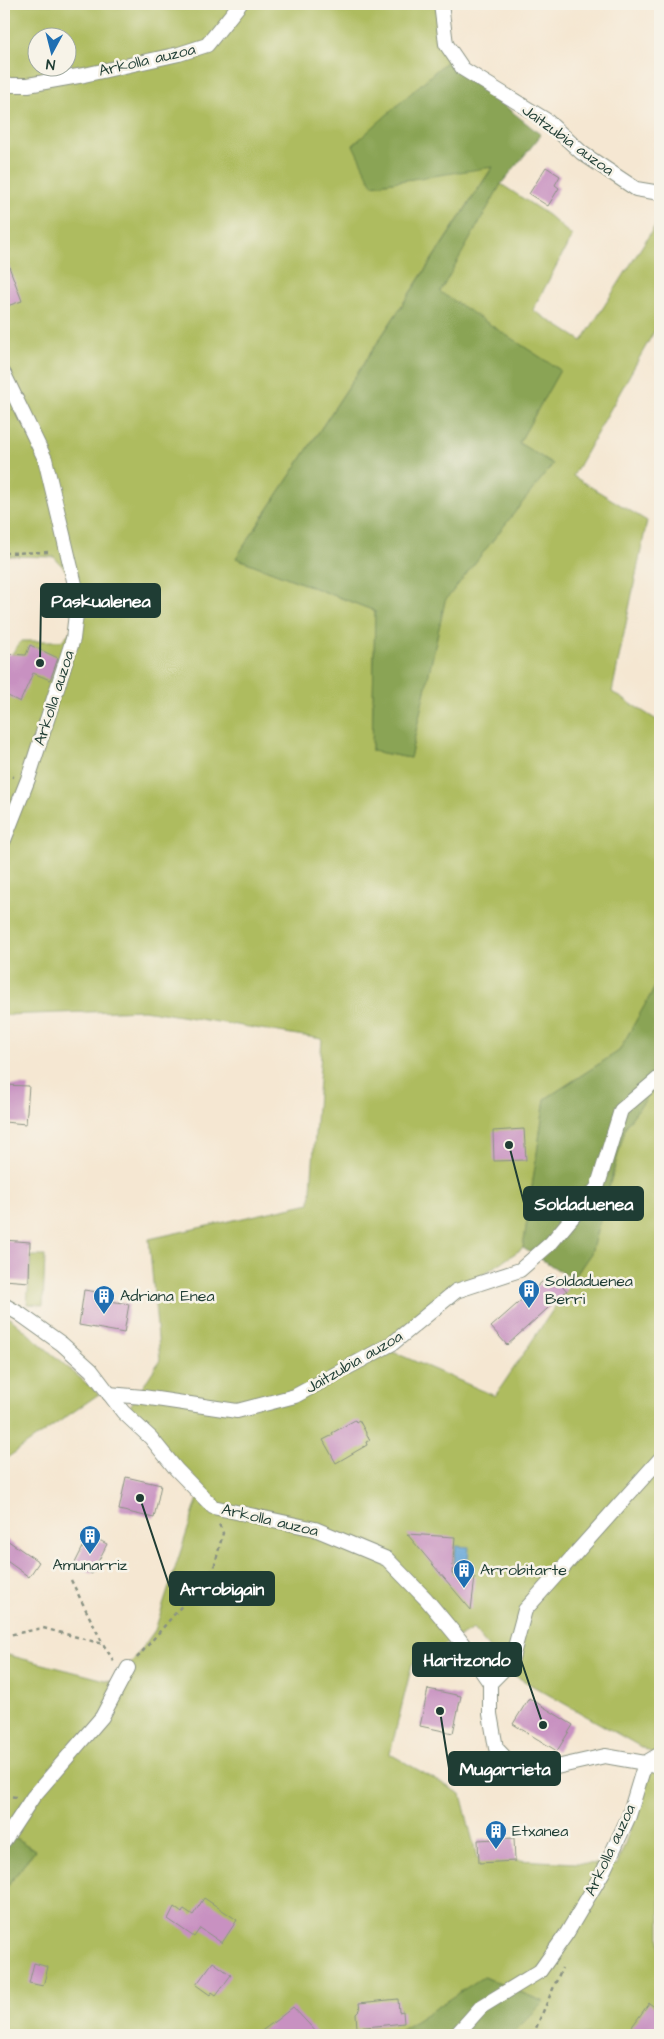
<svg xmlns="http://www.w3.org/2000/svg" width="664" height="2039" font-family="'Architects Daughter',sans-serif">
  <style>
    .green { fill: #aebc5e; stroke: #667c49; fill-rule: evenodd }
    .forest { fill: #8aa455; stroke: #547044 }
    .water { fill: #65a6d8; stroke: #427286 }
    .building { fill: #c891c1 }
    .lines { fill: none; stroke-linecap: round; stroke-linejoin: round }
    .street-casing { stroke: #8a9283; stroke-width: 16 }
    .path { stroke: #8a9283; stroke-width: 2.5; stroke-dasharray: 4 4; stroke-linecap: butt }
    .street { stroke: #fff; stroke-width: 14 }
    .labels { text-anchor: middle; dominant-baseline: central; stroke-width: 5; stroke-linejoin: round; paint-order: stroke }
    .street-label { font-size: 16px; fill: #1f3d34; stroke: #f7f3e8 }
    .poi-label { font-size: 16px; fill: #1f3d34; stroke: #f7f3e8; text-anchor: start }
    .leader { fill: none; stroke: #1f3d34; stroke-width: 2 }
    .callout-dot { fill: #1f3d34; stroke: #f7f3e8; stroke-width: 2 }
    .callout { fill: #1f3d34; stroke: #1f3d34; stroke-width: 2 }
    .callout-label { font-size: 18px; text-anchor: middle; font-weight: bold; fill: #fff }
  </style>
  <rect width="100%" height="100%" fill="#f7f3e8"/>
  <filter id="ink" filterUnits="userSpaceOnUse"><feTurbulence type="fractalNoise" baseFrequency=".02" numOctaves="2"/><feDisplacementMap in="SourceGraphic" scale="10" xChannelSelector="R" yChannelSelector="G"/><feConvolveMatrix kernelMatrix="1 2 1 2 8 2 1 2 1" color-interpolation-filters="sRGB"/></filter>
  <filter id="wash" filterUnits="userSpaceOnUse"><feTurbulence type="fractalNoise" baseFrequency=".0096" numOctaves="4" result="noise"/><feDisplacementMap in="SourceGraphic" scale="20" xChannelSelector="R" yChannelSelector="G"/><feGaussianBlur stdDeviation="1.12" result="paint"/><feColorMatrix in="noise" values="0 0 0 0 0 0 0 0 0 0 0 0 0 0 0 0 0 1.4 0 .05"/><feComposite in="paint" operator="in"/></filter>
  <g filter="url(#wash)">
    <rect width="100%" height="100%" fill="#f5e7d2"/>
    <!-- green -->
    <g class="green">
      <path d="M4,4H436L448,60L354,145L373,185L493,166L236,558L375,611L372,751L410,758L445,601L552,464L519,443L560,370L439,292L501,184L548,215L572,236L533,310L582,341L660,218V321L573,476L647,521L612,692L660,722V978L619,1051L545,1099L523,1248L377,1345L495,1396L591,1253L626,1125L660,1081V2035H511L544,2002L484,1977L394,2035H4V1891L35,1850L4,1831V1654L117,1683L155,1630L199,1495L127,1411L160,1360L149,1239L310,1203L322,1039L144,1010L4,1015V665L21,641H61L97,605L54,557L4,556ZM38,38H68V68H38ZM473,1629L510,1673L657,1756L617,1865L477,1858L461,1794L390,1754L412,1664Z"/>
      <path d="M31,1256H45L43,1305L27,1304Z"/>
      <path d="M4,1313L99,1394L4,1460Z"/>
    </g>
    <!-- forest -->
    <g class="forest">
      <path d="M448,60L541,135L501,184L440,292L560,370L519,443L553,464L445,601L410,758L372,751L375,611L236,558L493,167L372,185L353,145Z"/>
      <path d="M660,978V1081L626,1125L591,1253L573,1279L523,1248L545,1099L619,1051Z"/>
      <path d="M4,1831L35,1850L4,1891Z"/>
      <path d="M483,1977L544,2002L511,2035H394Z"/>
    </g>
    <!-- water -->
    <path class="water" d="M456,1546L469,1547L467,1573L453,1572Z"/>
    <g id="blocks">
      <!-- building -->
      <g class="building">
        <path d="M546,167L560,176L555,185L559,188L548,206L529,194Z"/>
        <path d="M4,256H5L22,301L4,307Z"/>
        <path d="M30,645L58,658L50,680L33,673L20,702L4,694V654L26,655Z"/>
        <path d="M4,1085L29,1086L26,1124L4,1122Z"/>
        <path d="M524,1129L526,1160L494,1161L493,1131Z"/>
        <path d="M4,1240L30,1242L29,1282L4,1280Z"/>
        <path d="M551,1274L567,1291L507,1345L491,1327Z"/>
        <path d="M84,1290L111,1294L110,1301L129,1304L124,1333L79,1325Z"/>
        <path d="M355,1420L356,1422L359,1420L370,1440L366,1442L367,1445L336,1463L323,1440L333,1435L332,1433Z"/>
        <path d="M126,1477L161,1485L154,1518L119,1510Z"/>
        <path d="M407,1534L455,1537L452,1574L475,1577L471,1610Z"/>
        <path d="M89,1535L107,1544L92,1574L74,1565Z"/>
        <path d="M4,1538L39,1562L29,1577L4,1559Z"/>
        <path d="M428,1689L461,1696L453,1733L420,1726Z"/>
        <path d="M529,1698L573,1725L557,1751L513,1724Z"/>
        <path d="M514,1838L515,1861L479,1863L478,1840Z"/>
        <path d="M204,1898L237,1920L222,1943L200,1928L194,1937L168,1919L174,1907L182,1913L184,1909L193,1915Z"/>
        <path d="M213,1962L231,1975L216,1995L212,1992L210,1995L196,1985Z"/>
        <path d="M34,1963L48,1967L43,1986L29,1983Z"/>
        <path d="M398,1999L399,2012L403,2011L404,2023L357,2028L356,2014L360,2010L359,2003Z"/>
        <path d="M649,2003L660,2011V2035H626Z"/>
        <path d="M293,2007L319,2035H256L278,2019Z"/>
      </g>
    </g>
  </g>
  <g filter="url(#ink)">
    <use href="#blocks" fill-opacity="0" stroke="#8a9283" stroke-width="1"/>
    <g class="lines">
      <!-- street casing -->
      <g class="street-casing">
        <g id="street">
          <path d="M441,4L446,44L463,69L546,120L582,153L636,189L660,193"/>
          <path d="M4,85H28L84,75L179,54L207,45L240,4"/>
          <path d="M4,374L45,459L78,597L73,639L28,779L4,840"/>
          <path d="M4,1305L20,1314L62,1344L91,1370L123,1412L151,1438L176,1469L213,1507L315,1529L387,1559L426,1599L460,1640L490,1683V1714L496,1748L513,1766L539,1771L605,1756L645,1763L660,1768"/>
          <path d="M109,1394L143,1397L237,1411L295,1396L393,1343L456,1291L520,1270L551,1243L597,1188L621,1110L660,1077"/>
          <path d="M490,1683L511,1662L525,1610L660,1459"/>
          <path d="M4,1841L33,1797L102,1717L128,1668"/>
          <path d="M456,2035L481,2007L540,1971L567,1933L603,1872L629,1816L645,1763L660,1754"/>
        </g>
      </g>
      <!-- path -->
      <g class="path">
        <path d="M4,553L52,552"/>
        <path d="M4,775L14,777"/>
        <path d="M71,1580L103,1644L115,1663"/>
        <path d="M4,1636L43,1628L103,1644"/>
        <path d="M137,1658L214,1568L223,1533L219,1524"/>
        <path d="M4,1796L17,1797"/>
        <path d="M533,2035L562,1968"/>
      </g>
      <!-- street -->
      <use href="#street" class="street"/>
    </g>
  </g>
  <!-- icons -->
  <defs>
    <g id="building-pin" transform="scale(1.125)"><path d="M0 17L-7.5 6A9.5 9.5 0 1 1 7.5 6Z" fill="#1f6fb2" stroke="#f7f3e8"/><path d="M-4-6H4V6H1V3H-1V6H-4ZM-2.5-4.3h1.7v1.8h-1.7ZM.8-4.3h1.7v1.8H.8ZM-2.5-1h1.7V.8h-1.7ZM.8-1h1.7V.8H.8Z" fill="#fff"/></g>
  </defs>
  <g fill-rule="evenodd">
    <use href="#building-pin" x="529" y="1290"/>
    <use href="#building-pin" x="104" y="1296"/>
    <use href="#building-pin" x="90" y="1536"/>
    <use href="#building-pin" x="464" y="1570"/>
    <use href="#building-pin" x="496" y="1831"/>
  </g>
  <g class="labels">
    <!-- street labels -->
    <g class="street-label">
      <text transform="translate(147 60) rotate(-13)">Arkolla auzoa</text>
      <text transform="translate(568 140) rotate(36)">Jaitzubia auzoa</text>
      <text transform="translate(54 698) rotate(-72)">Arkolla auzoa</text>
      <text transform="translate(354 1362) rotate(-30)">Jaitzubia auzoa</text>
      <text transform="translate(270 1520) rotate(13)">Arkolla auzoa</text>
      <text transform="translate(610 1850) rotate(-65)">Arkolla auzoa</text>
    </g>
    <!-- poi labels -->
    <g class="poi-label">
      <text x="545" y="1281">Soldaduenea<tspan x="545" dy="18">Berri</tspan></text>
      <text x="120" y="1296">Adriana Enea</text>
      <text x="90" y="1565" text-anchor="middle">Amunarriz</text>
      <text x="480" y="1570">Arrobitarte</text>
      <text x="512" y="1831">Etxanea</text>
    </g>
  </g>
  <!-- callouts -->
  <path class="leader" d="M40 663L41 600M509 1145L524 1203M140 1498L170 1588M543 1725L521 1660M440 1711L449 1768"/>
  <g class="callout-dot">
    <circle cx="40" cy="663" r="5"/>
    <circle cx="509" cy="1145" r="5"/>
    <circle cx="140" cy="1498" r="5"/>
    <circle cx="543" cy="1725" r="5"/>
    <circle cx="440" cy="1711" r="5"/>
  </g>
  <g class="callout">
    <rect x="41" y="584" width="119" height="33" rx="5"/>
    <rect x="524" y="1187" width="119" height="33" rx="5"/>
    <rect x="170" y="1572" width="104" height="33" rx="5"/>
    <rect x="413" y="1643" width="108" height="33" rx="5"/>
    <rect x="449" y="1752" width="111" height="33" rx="5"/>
  </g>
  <g class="callout-label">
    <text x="101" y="607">Paskualenea</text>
    <text x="584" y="1210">Soldaduenea</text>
    <text x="222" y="1595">Arrobigain</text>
    <text x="467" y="1666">Haritzondo</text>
    <text x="505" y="1775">Mugarrieta</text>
  </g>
  <!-- margin -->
  <rect width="664" height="2039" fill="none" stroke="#f7f3e8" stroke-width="20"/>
  <!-- north arrow -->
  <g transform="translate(52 52) rotate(187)"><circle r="24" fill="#f7f3e8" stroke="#a1aaa0"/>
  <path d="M0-4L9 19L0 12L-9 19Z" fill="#1f6fb2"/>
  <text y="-8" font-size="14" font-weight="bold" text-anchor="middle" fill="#1f3d34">N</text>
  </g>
</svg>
